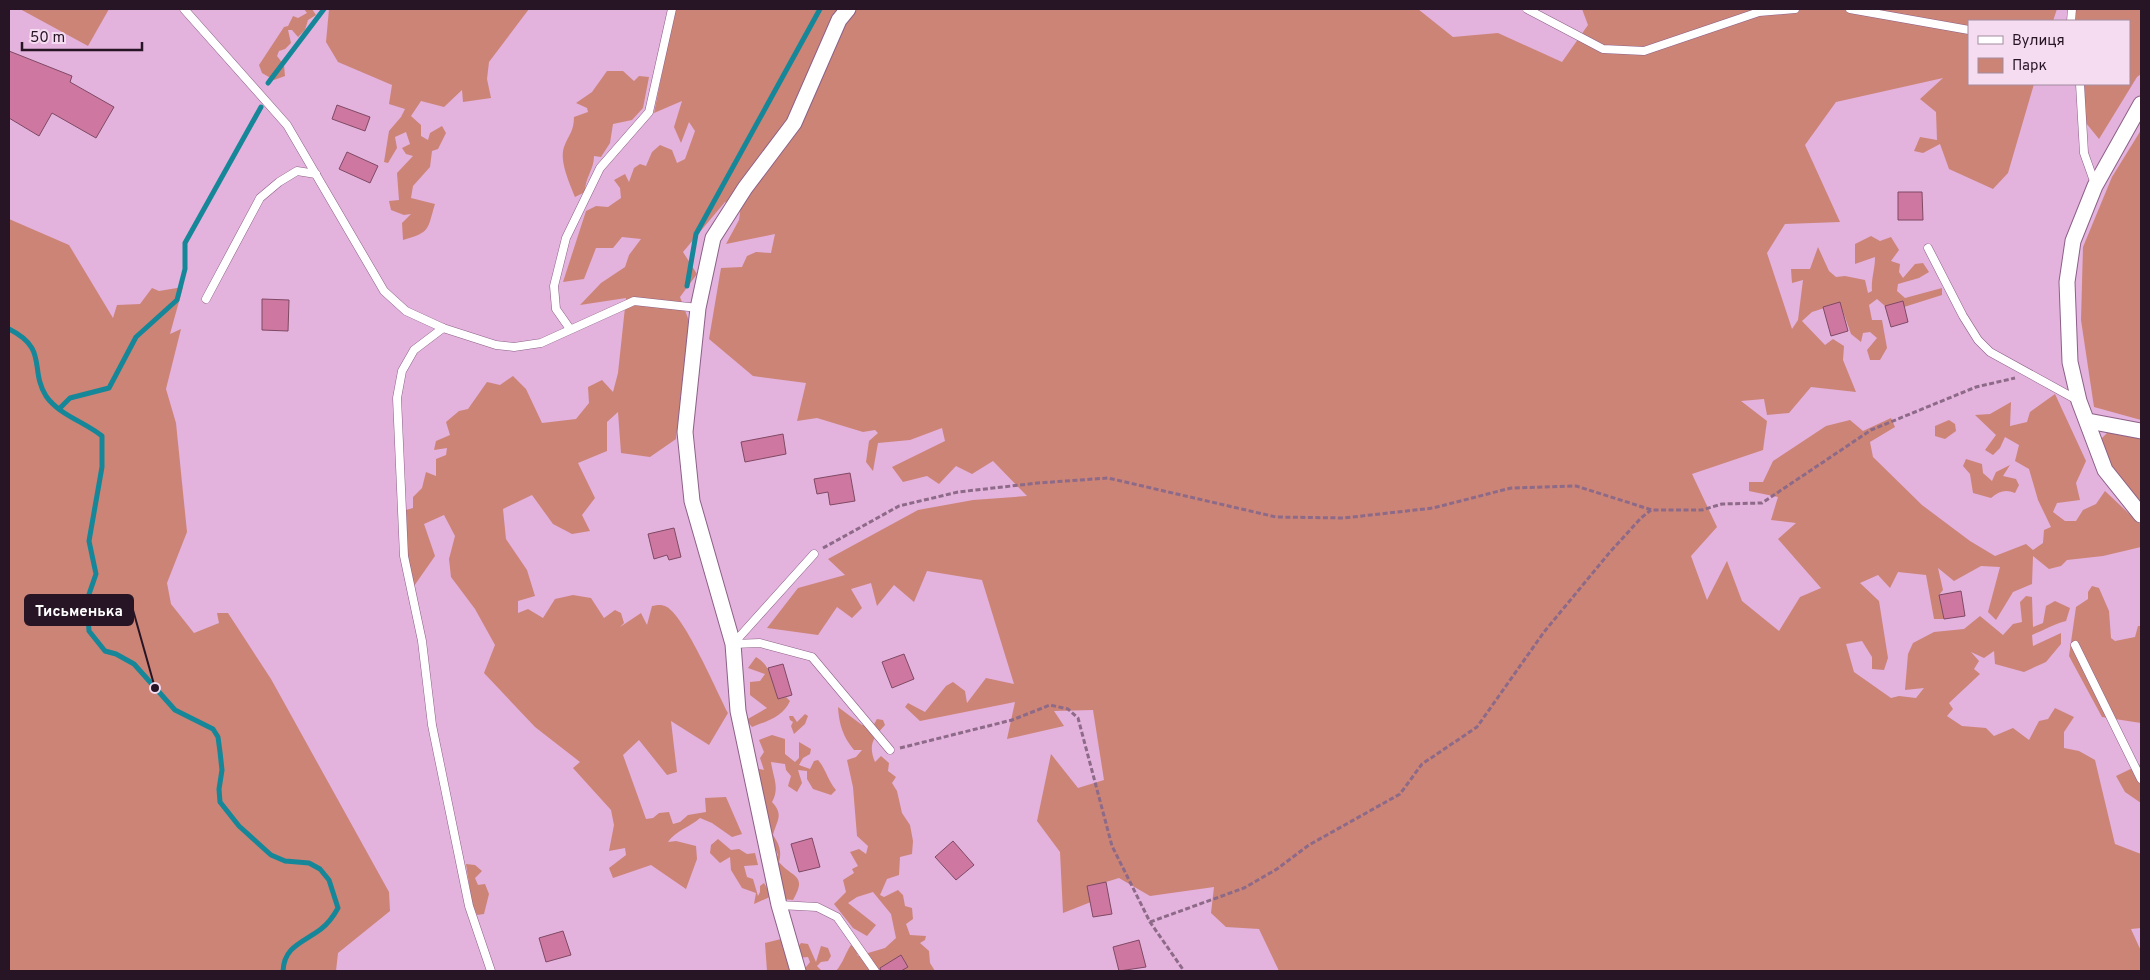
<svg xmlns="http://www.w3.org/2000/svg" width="2150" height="980" font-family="Overpass,sans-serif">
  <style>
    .green { fill: #cc8477 }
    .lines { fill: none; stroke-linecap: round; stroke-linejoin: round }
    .stream { stroke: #168798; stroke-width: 5 }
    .building { fill: #ce78a1; stroke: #7f4963 }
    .service-casing { stroke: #8c6087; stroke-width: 9 }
    .minor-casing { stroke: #8c6087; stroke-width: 17 }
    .path { stroke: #8d6a88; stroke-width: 3; stroke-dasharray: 5 2.5; stroke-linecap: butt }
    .service { stroke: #fff; stroke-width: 8 }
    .minor { stroke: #fff; stroke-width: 15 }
    .leader { fill: none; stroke: #271525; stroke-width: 2 }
    .callout-dot { fill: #271525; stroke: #f5dcf1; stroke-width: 2 }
    .callout { fill: #271525; stroke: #271525; stroke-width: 2 }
    .callout-label { font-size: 15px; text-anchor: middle; font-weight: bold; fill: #fff }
  </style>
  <rect width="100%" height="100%" fill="#e3b2dd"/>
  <!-- green -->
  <g class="green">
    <path d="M20,9H109L88,46Z"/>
    <path d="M304,9H312L316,15L308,20L305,30L298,37L292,30H288L291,43L285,49L279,51L277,56L284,65L285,76L274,80L262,73L259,65L284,27L288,26L293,16L298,18L307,13Z"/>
    <path d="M329,9H529L489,62L487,79L491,98L463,102L462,90L444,107L421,101L411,116L421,125V136L428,140L430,133L442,126L446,133L438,149L432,151L430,167L413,186L411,198L435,204C427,230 431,232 403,240L402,223L411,214L404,215L391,210L389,201L399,200L397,173L413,156L406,154L402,148L410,144L406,132L395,137L397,148L388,163L384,162L389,131L401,117L405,109L389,104L392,85L338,62L326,42Z"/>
    <path d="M675,9H1418L1453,37L1498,33L1562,62L1588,25L1582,9H2057L2053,21H1969V84H2034L2008,173L1993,189L1949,169L1940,144L1923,153L1914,151L1920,137L1937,140L1936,112L1920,99L1943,78L1836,102L1805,145L1840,222L1785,224L1767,253L1792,329L1798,320L1803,280L1792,283L1791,269H1810L1818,247L1829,271L1836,277L1845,276L1865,280L1868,293L1872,291C1871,278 1875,270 1875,257L1855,264V244L1871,236L1880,241L1891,237L1899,250L1891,261L1900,264L1899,272L1903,278L1915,264L1923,263L1929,272L1919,278L1898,284L1897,291L1905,298L1942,288V295L1904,307L1885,306L1877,299L1869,305L1872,320H1882L1887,348L1880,360H1870L1867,350L1877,338L1870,332L1863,333L1861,342L1851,334L1840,303L1812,312L1802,321L1825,345L1833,339L1844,346L1843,360L1856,392L1811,387L1789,413L1767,415L1764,399L1741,401L1767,421L1763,450L1692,474L1717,527L1691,556L1707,600L1727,561L1742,601L1779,631L1800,597L1821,588L1778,539L1796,523L1771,520L1778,497L1749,491V482H1763L1773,461L1826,426L1850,420L1863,431L1891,418L1895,427L1870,442L1873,457L1922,505L1970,541L1995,556L2026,544L2033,550L2043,543L2044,530L2051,527L2038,500L2029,469L2015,461L2019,445L2005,437L2000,448L1993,455L1985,450L1996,435L1975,415L1990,414L2011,402L2010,426L2027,422L2030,412L2055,394L2086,461L2076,483L2080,500L2057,503L2053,512L2065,521H2076L2083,510L2096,504L2105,491L2141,525V547L2103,556L2067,560L2061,566L2049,569L2033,556L2032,584L2013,592L1996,620L1988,612L2000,567L1981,566L1954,581L1938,568L1943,590L1939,595L1944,619H1934L1926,575L1898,572L1890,588L1878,575L1860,583L1879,601L1888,658L1884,670L1872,669V657L1862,641L1846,644L1854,672L1891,698L1899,696L1916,698L1924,688L1905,690L1908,654L1913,643L1934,632L1964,629L1980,616L2003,635L2013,624L2022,622L2020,602L2026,596L2032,597L2033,627L2043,623L2046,606L2055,601L2070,608L2066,621C2054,624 2044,630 2032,635L2033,646L2061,633V644L2046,662L2024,672L1995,664L1994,651L1984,658L1971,652L1979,661L1974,669L1980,674L1949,703L1953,709L1947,716L1962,726L1986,728L1994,736L2013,728L2029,740L2039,721L2048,719L2055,708L2074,717L2064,732V748L2079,751L2095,760L2115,844L2141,854V928L2131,929L2141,951V971H1279L1259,929L1226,927L1211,913L1214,887L1150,896L1119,878L1106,882L1091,902L1063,913L1060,852L1037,821L1051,754L1078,788L1104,780L1093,710L1054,711L1064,726L1007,739L1015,702L920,721L905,707L908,703L925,712L946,686L953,682L965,691L967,703L986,678L1014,684L982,580L927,571L914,602L894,585L877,606L871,583L851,589L862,608L852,618L837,607L818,635L767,628L798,588L845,575L828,559L918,510L973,500L1027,496L993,461L972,474L956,466L939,484L927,476L903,482L892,467L945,441L942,428L910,440L878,443L873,471L866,462L869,441L878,433L875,430L863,432L817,418L797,421L806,383L753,376L709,339L721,268L742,267L747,256L756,252L771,253L775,234L726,244L739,220L741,205L725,202L683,252L697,274L680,297L689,321L676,439L650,457L621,453L618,412L607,422V451L578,463L595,498L582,515L590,531L572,534L553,524L532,495L503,509L506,539L527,570L535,596L518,601V613L528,609L543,618L555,599L573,595L591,598L604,618L615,610L621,613L624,623L620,627L641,613L647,625L652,606C658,605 661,604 667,607C686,619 716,690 728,713L709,745L671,721L677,772L667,775L639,740L623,755L646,819L653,818L659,813L669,812L673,824L680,822L688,815L706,812L705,798L726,797L742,834L732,837L712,823L700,818C690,827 675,831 668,842L676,841L696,846L697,859L686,889L651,865L613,878L609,868L626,855L625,848L609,851L614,825L611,810L573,768L580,762L535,727L484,673L495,645L475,609L451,577L449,559L455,536L444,515L424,524L435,556L414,586L406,557V510L413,508V497L422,488L426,472L436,476V459L446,455L447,448L434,450L436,441L450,435L446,422L459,411L468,409L487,382L500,385L513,376L526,389L542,423L576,419L589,403L588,387L602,380L613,392L618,373L626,298L580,305L601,283L625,267L629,255L641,239L622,237L613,248H596L584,279L563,282L586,211L596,206L608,207L621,198L620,188L614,180L625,174L629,182L634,168L640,164L646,166L652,152L660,145L672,150L677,163L685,159L695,131L689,122L681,143L674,127L682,101L654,113Z"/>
    <path d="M2076,9H2141V74L2137,77L2099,139L2086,123L2083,84H2129V21H2075Z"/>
    <path d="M607,71H623L634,81L639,76L649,77L643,108L632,120L613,124L610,143L601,157L594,156C594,170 585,177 585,192L575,197C570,184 559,161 564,147C569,134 574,131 574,117L588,112L587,108L576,103L592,92Z"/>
    <path d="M2141,130V420L2094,407L2081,320L2083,247L2112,177Z"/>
    <path d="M9,219L69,245L113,318L117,305L140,304L152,288L159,291L183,287L170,334L181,329L166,389L176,423L187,532L167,583L171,604L194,633L219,623L217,613H228L271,679L389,892L390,911L338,953L336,971H9Z"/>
    <path d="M1949,420L1955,424L1956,431L1945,439L1935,436V426Z"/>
    <path d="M2109,431L2141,437V509L2110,465L2100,440Z"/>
    <path d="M1966,459L1982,464L1983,473L1992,481L1996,472L2010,465L2003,476L2016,479L2019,485L2015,493C2006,489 1999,491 1991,498L1973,493L1970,474L1963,466Z"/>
    <path d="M2092,586L2099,588L2109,611L2111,638L2115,641L2135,637L2138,626H2141V723L2102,717L2069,656L2076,607L2088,599V592Z"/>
    <path d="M756,657C771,665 773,684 778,699L786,697L790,701C783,717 767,721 752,727L746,720L767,708L750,695V682L760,681L765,674L748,668Z"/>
    <path d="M838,707L862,725L873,726L877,719L883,720L885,725C873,738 868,745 875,762L881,756L889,763L888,771L896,777L892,783L897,791L902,813L910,825L913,841L912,854L900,857L899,875L887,879L880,895L884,897L898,890L903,895L905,906L912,908L913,919L906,924L910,935L926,936L925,940L920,943L929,951L930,963L935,971H836C843,963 845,954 851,945L855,948L858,956L885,948L896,938L891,914L873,892L857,897L848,903L876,925L867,936L853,928L834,904L846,892L843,880L854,873L852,869L858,866L850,852L859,849L866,854L868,846L857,836L853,787L847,760L856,757L862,750H854C843,737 839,724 838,707Z"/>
    <path d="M805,714L808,716L805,724L794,734L791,726L793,722L790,720L789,716H793L797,722Z"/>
    <path d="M772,735L785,739V754L795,762L799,758V742L811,749L810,754L803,758L799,765L810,769L814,761L818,760C826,769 828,781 836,790L831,795L813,789L807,779V771L798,770L802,783L797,792L788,786L791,776L786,770L785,764L771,762C773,777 780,788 772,802C784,815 777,820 773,835C779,844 782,851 779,862C792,878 808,874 793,900L783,899L773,864L778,855L771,838L755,768L764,770L760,758L764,752L759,740Z"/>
    <path d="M2141,764V803L2125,792L2116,776Z"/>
    <path d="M718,839L731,850L739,849L747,854L755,853L758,865L744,866L747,877L753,879L758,896L760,892V886L764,883L772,896L754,904L756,893L742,888L731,870L730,857L720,863L710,853L711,845Z"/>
    <path d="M466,864L475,865L482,871L475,878L478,885L485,884L489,894L484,914L477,915L472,903Z"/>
    <path d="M781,939L791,971H767L765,943Z"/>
    <path d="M801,943L808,944L816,962L821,946L828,948L831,956L828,961L821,962L817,966L822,971H803L810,962L808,957L798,958L796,950Z"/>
  </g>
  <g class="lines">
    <!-- stream -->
    <g class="stream">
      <path d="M268,83L324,9"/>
      <path d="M687,286L696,234L820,9"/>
      <path d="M9,329C49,349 29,369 46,396C59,415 85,422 102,436V467L89,541L96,574L87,600L89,631L105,651L116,654L134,664L175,710L213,729L218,737L220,752L222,770L219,789L220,802L239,826L271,855L285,861L309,863L320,869L329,880L338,908C333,917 329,923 321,929C304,942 284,946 283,971"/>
      <path d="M59,409L70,398L109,388L136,337L177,300L185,269V243L261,107"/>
    </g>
  </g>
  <!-- building -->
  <g class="building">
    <path d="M9,51L72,76L70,82L114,107L96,138L52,113L39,136L9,118Z"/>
    <path d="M337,105L370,117L365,131L332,119Z"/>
    <path d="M347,152L378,166L370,183L339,169Z"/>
    <path d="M1898,192H1922L1923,220H1898Z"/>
    <path d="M262,299L289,300L288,331L262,330Z"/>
    <path d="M1903,301L1908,322L1891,327L1885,306Z"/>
    <path d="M1840,302L1848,331L1831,336L1823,307Z"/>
    <path d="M783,434L786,454L745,462L741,442Z"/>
    <path d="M850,473L855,501L830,505L828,492L817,494L814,479Z"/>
    <path d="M674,528L681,557L669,560L667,555L654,559L648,534Z"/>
    <path d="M1961,591L1965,616L1944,619L1939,595Z"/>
    <path d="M904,654L914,679L892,688L882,662Z"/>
    <path d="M783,664L792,695L778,699L768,668Z"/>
    <path d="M812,838L820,867L799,872L791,844Z"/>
    <path d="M953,841L974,865L956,880L935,857Z"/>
    <path d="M1106,882L1112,914L1093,917L1087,886Z"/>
    <path d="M563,931L571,955L546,962L539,938Z"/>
    <path d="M1139,940L1146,967L1119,971L1113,947Z"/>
    <path d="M901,955L908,967L901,971H881L880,968Z"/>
  </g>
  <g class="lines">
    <!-- service casing -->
    <g class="service-casing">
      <g id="service">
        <path d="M184,9L287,125L384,291L406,311L443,328L496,345L514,347L541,343L634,301L698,308"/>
        <path d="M1527,9L1603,49L1644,51L1759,12L1795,9"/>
        <path d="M1850,9L1969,30"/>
        <path d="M2071,21L2072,9"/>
        <path d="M2080,84L2084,153L2095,184"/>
        <path d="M1928,248L1963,316L1978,340L1990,352L2079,401"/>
        <path d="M206,299L260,198L279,182L297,171L316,174"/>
        <path d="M443,328L414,350L402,371L397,398L404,556L422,641L432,725L469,906L491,971"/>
        <path d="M570,329L556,309L554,286L566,238L600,168L649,112L672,9"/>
        <path d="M733,644L760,643L812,657L890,750"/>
        <path d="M733,644L814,554"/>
        <path d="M2075,645L2141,779"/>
        <path d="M779,905L817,907L837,917L875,971"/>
      </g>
    </g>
    <!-- minor casing -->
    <g class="minor-casing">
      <g id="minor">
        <path d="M2141,104L2095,186L2073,241L2067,282L2070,362L2079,401L2105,470L2141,515"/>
        <path d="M2088,421L2141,431"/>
        <path d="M798,971L779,905L738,711L733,644L692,501L685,432L698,308L713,238L745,188L794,123L839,20L848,9"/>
      </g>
    </g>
    <!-- path -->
    <g class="path">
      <path d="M823,548L899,506L958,492L1038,483L1108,478L1276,517L1344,518L1433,508L1511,488L1576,486L1652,510H1702L1722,504L1762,503L1871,430L1976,387L2015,378"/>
      <path d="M900,748L1012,720L1050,705L1068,709L1078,718L1112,846L1150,922L1184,971"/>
      <path d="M1150,922L1244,888L1277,869L1309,845L1400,794L1422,764L1477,727L1544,632L1610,552L1641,518L1651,510"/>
    </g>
    <!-- service -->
    <use href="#service" class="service"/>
    <!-- minor -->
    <use href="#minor" class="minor"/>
  </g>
  <!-- callouts -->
  <path class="leader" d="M155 688L133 610"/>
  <circle class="callout-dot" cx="155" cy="688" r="5"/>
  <rect class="callout" x="25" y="595" width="108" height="30" rx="5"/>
  <g class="callout-label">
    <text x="79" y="616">Тисьменька</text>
  </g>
  <!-- border -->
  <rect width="2150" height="980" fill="none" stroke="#271525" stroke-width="20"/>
  <!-- legend -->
  <rect x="1968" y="20" width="162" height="65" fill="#f5dcf1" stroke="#a38c9f"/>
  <rect x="1978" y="36" width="25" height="8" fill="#ffffff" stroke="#a38c9f"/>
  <text x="2012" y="45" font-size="15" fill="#271525">Вулиця</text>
  <rect x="1978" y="58" width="25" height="15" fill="#cc8477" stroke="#a38c9f"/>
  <text x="2012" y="70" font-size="15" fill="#271525">Парк</text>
  <!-- scale -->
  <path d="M22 42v8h120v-8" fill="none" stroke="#271525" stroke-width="2.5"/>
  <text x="30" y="42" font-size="15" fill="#271525" stroke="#f5dcf1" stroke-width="4" paint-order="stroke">50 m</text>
</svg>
